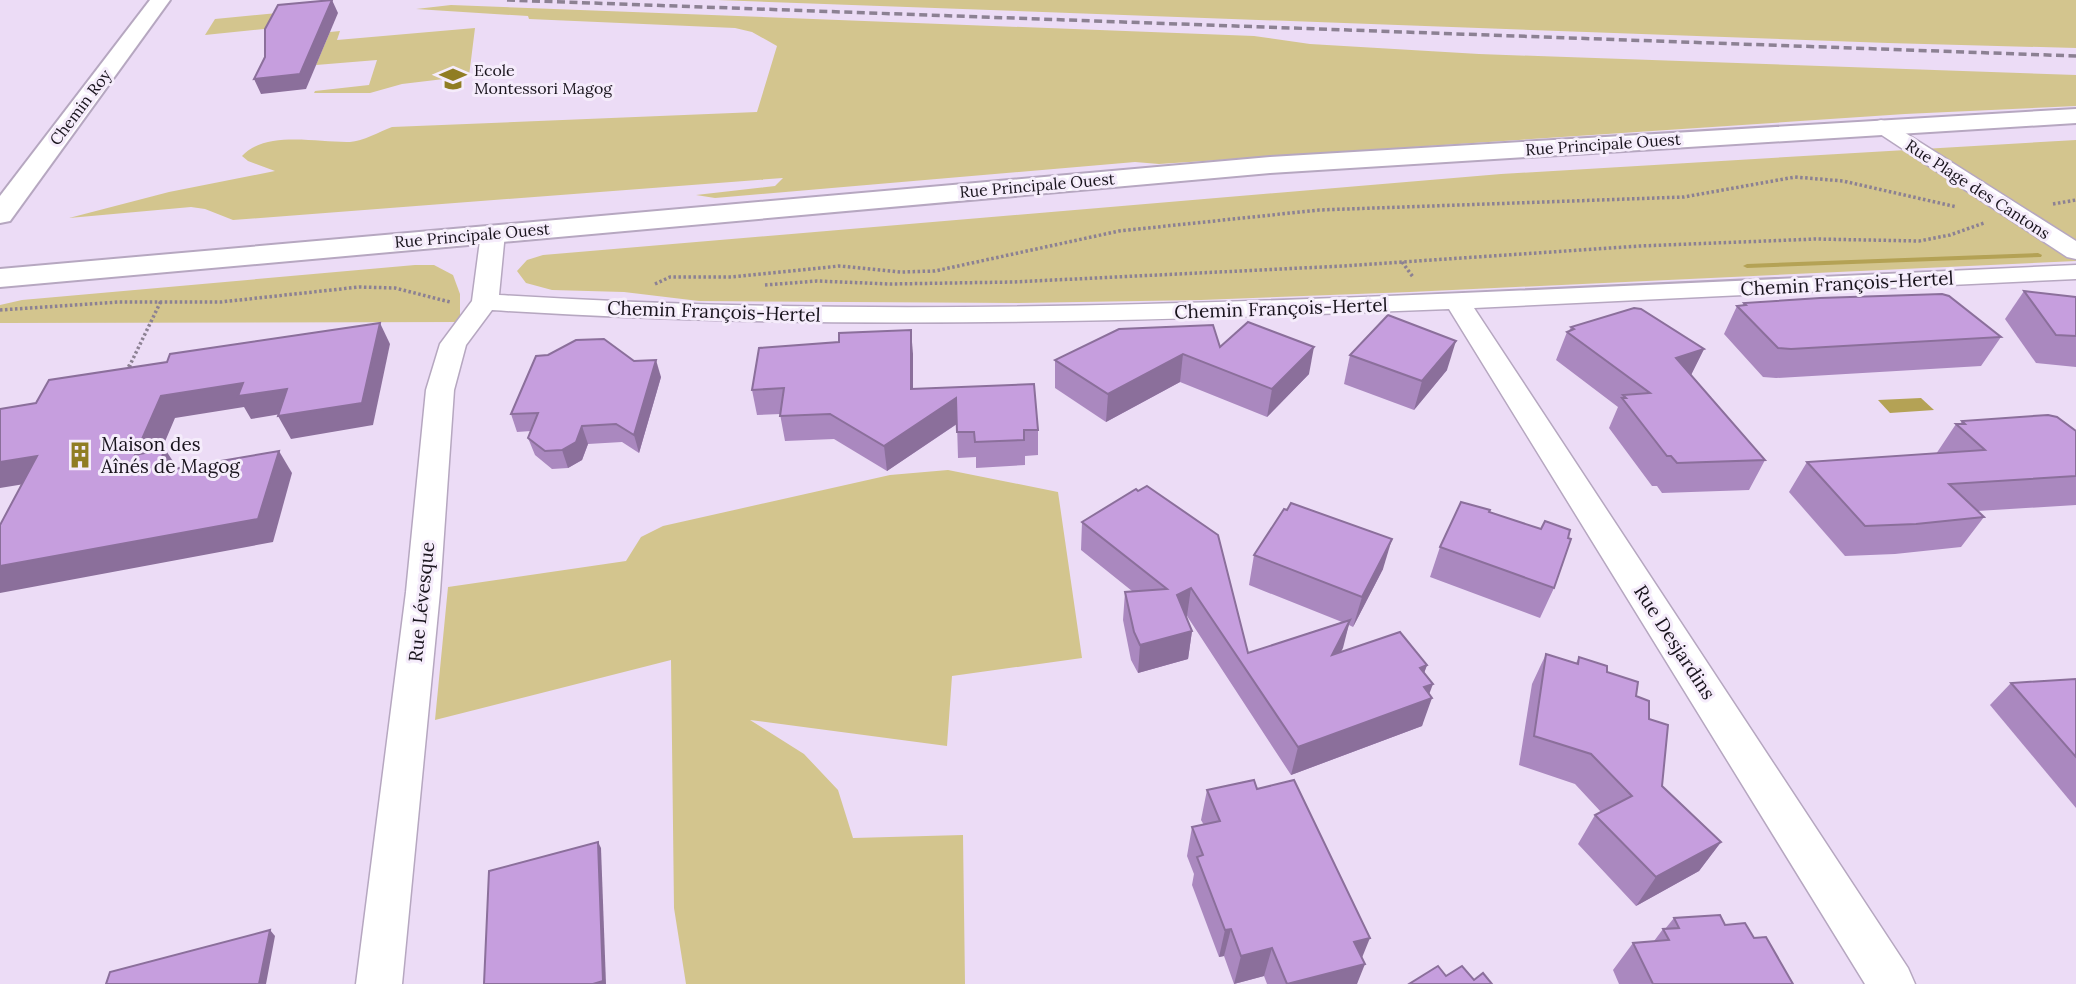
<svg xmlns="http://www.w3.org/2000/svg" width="2076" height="984" font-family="Lora,serif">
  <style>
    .green { fill: #d3c58e }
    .water { fill: #b4a255 }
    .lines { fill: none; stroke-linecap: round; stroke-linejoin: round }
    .stream { fill: #b4a255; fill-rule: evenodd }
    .street-casing { stroke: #b6a7c0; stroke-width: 3 }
    .secondary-casing { stroke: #b6a7c0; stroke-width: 4 }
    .primary-casing { stroke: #b6a7c0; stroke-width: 4 }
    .path-far1 { stroke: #8c8193; stroke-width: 3.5; stroke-dasharray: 2.5 2.5; stroke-linecap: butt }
    .path { stroke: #8c8193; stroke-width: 4.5; stroke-dasharray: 3.5 3.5; stroke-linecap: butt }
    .street { fill: #fff; fill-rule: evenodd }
    .secondary { fill: #fff; fill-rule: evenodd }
    .primary { fill: #fff; fill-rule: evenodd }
    .rail { stroke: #8c8193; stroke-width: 3.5; stroke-dasharray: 8 4.5; stroke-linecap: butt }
    .wall { fill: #aa88bf }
    .shaded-wall { fill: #8b6f9b }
    .building { fill: #c69ede; stroke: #8b6f9b; stroke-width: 2 }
    .labels { text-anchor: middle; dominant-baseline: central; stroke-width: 6; stroke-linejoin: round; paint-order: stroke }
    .far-poi-label { font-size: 16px; fill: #19141d; stroke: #f5ecfb; text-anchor: start }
    .far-street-label { font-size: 16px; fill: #19141d; stroke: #f5ecfb }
    .street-label { font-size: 19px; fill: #19141d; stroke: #f5ecfb }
    .poi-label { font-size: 19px; fill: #19141d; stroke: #f5ecfb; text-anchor: start }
  </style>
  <rect width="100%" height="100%" fill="#ecdcf6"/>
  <!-- green -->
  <g class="green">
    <path d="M717,0H2076V48L1888,43Z"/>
    <path d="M451,5L1254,36L1310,44L1479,54L2076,75V106L1905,114L1159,164L1135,162L715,198L696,195L775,186L783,178L233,220L205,209L191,207L69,218L169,192L275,171L248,161L242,156C266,130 319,143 350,142C363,141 379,132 392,127L757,112L777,46L752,32L735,28L529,19L528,16L416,9Z"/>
    <path d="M309,10L274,28L205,35L215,19Z"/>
    <path d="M475,28L469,76L402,84L370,93H314L315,91L369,85L377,60L316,65L330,32L340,31L337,40Z"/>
    <path d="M2076,140V261L1410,292L1201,300L1018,303L699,301L624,292L552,290L526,283L517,271L527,260L543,255L1501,174Z"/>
    <path d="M415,265H434L453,275L460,294V322L0,323V305L22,300Z"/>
    <path d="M948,470L1058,492L1082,658L952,676L947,746L750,720L804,754L838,790L853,838L963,835L965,984H686L674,908L671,660L435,720L448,587L626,561L641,537L663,526L890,475Z"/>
  </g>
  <!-- water -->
  <path class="water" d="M1921,398L1934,410L1890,413L1878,400Z"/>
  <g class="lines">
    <!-- stream -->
    <path class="stream" d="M2038,253L2042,255L2041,257L1747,268L1743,266L1747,264Z"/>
    <!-- street casing -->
    <g class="street-casing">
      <g id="street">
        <path d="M1881,120L1888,122L2076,241V259L2067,257L1874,130L1871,126L1874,122Z"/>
        <path d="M493,226L501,228L505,233L499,295C795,314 1090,308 1387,296C1616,287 1846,276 2076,265V279L1474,308L1908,968L1915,984H1865L1449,309C1130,322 811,331 492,310L466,345L454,390L440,592L402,984H356L406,592L426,390L440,344L472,301L481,233L485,228Z"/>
      </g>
    </g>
    <!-- secondary casing -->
    <g class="secondary-casing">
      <path id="secondary" d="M150,0H170L10,221L0,223V196Z"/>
    </g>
    <!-- primary casing -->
    <g class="primary-casing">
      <path id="primary" d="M2076,109V123L1270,173L0,287V269L1270,157Z"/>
    </g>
    <!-- path-far1 -->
    <g class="path-far1">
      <path d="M2053,204L2076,200"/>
      <path d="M1402,262L1413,277"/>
      <path d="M655,284L670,277H732L839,266L901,272L935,271L1119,231L1319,210L1684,197L1795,177L1843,181L1957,207"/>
      <path d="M765,285L817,281L890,284L1013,282L1343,266L1640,246L1816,239L1919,241L1950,235L1984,223"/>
      <path d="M0,310L119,302H221L359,287L395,288L450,302"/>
      <path d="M129,367L161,301"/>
    </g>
    <!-- path -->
    <path class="path" d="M126,373L130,365"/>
    <!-- street -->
    <use href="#street" class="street"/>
    <!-- secondary -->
    <use href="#secondary" class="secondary"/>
    <!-- primary -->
    <use href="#primary" class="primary"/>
    <!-- rail -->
    <path class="rail" d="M507,0L2076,56"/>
  </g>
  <!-- wall -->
  <g class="wall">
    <path d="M2024,291L2076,297V367L2036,363L2005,319Z"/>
    <path d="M1744,303L2001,337L1981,366L1776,378L1763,377L1724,334L1737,306H1742Z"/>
    <path d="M1571,327L1704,349L1691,375L1765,460L1749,490L1662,493L1657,486H1652L1609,428L1618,407L1556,360L1567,332L1569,331Z"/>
    <path d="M1220,347L1309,374L1267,417L1180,382L1106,422L1055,388V360Z"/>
    <path d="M913,354V389L1038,430V455L1025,456V465L976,468V457L958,458L957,424L887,471L834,439L785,441L780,414L757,415L752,390Z"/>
    <path d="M1350,355L1447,370L1414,410L1344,384Z"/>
    <path d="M634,361L661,377L639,453L622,442L588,444L582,460L568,468L552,469L535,455L528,438L531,431L517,432L511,414Z"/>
    <path d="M1962,421L2076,431V505L1977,511L1984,517L1961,547L1895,554L1845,556L1789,492L1807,462L1936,454L1956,424H1960Z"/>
    <path d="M1136,489L1248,653L1342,622L1249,585L1254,555L1383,569L1353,627L1349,625L1340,652L1427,665L1424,673L1429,694L1422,726L1291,775L1187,616H1186L1192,631L1188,659L1138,673L1131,660L1123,620L1125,592L1132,591L1081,550L1082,522Z"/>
    <path d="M1490,512L1554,588L1540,618L1430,577L1440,547Z"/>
    <path d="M1546,654L1576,663L1579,657L1607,672L1636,696L1649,719L1662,786L1721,842L1699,871L1636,906L1578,844L1595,815L1601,812L1575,784L1519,765L1532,684Z"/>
    <path d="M2076,679V808L1990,705L2011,683Z"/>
    <path d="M1257,789L1362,958L1357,984H1267L1264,976L1234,984L1224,956L1219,957L1192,885L1194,874L1187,856L1192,827L1204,825L1201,820L1207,790Z"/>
    <path d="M1674,918L1725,925L1754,938L1793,984H1619L1613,970L1633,943L1654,941L1663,929H1665Z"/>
  </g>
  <!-- shaded-wall -->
  <g class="shaded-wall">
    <path d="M332,0L338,13L306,89L261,94L254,79Z"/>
    <path d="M380,323L390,344L373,425L291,439L278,416Z"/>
    <path d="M911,330L913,354V414L911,389Z"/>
    <path d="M1456,341L1447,370L1414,410L1422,381Z"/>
    <path d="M1314,347L1309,374L1267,417L1272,389Z"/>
    <path d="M1704,349L1690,377L1676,358Z"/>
    <path d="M1183,354L1180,382L1106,422L1108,394Z"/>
    <path d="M656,360L661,377L639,453L634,435Z"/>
    <path d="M243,383L287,389L299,411L251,419L244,407L175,418L150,477L135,455L161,396Z"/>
    <path d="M956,398L958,423L887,471L884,446Z"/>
    <path d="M582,426L588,444L582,460L568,468L562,450Z"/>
    <path d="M165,449L180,472H156Z"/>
    <path d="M279,451L292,473L273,542L0,593V566Z"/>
    <path d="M37,456L55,479L0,488V462Z"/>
    <path d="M1392,539L1383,569L1353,627L1362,597Z"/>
    <path d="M1191,588L1187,616L1174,623L1177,595Z"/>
    <path d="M1350,620L1343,648L1325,683L1332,655Z"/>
    <path d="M1192,631L1188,659L1138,673L1140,645Z"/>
    <path d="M1427,665L1417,693L1420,668Z"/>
    <path d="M1433,684L1427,700L1432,698L1422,726L1291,775L1298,747L1424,687Z"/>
    <path d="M598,842L601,848L606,984H593Z"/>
    <path d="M1721,842L1699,871L1636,906L1656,877Z"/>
    <path d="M1231,929L1224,956L1219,957L1225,930Z"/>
    <path d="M270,930L275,936L266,984H259Z"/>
    <path d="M1370,938L1359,965L1354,942Z"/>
    <path d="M1272,948L1264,976L1234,984L1241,956Z"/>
    <path d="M1365,964L1357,984H1288Z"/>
  </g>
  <!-- building -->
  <g class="building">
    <path d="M332,0L300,74L254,79L265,57V29L278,5Z"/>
    <path d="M2024,291L2076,297V336L2056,335Z"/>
    <path d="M1942,294L1949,296L2001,337L1791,349L1778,348L1737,306L1746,305L1744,303L1820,298Z"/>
    <path d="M1634,308L1641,309L1704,349L1676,358L1765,460L1677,463L1671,456H1667L1622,398H1626L1623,395L1650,393L1567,332L1574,329L1571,327Z"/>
    <path d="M1388,315L1456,341L1422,381L1350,355Z"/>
    <path d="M1248,322L1314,347L1272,389L1183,354L1108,394L1055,360L1119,329L1213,325L1220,347Z"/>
    <path d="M380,323L362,403L278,416L287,389L238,396L243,383L161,396L135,455L165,449L156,472L279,451L258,519L0,566V525L37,456L0,462V409L36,403L49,380L167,362L170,354Z"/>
    <path d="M911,330V389L1034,384L1038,430H1024V440L975,442L974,432H957L956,398L884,446L830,414L780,416L784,388L752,390L759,348L839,342V333Z"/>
    <path d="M604,339L634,361L656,360L634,435L616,424L582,426L576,442L562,450L545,451L528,438L538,413L511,414L536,356L548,355L576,340Z"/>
    <path d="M2048,415L2057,417L2076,431V476L1949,484L1984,517L1916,524L1865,526L1807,462L1985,450L1956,424H1965L1962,421Z"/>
    <path d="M1147,486L1218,535L1248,653L1350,620L1332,655L1400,632L1427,665L1420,668L1433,684L1424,687L1432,698L1298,747L1191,588L1177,595L1192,631L1140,645L1134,632L1125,592L1167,589L1082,522L1136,489L1138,491Z"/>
    <path d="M1461,502L1490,510L1489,512L1541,529L1545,521L1570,530L1568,538L1571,539L1554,588L1440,547Z"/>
    <path d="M1291,503L1392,539L1362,597L1254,555L1284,509L1287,510Z"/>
    <path d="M1546,654L1578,664L1579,657L1607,666V672L1638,682L1636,696L1649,701V719L1668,725L1662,786L1721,842L1656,877L1595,815L1632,796L1591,754L1534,736Z"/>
    <path d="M2076,679V757L2011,683Z"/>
    <path d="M1254,780L1257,789L1294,780L1370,938L1354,942L1365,964L1287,984L1272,948L1241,956L1231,929L1225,930L1197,857L1203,855L1192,827L1220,821L1207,790Z"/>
    <path d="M598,842L603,981L593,984H484L489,871Z"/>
    <path d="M1720,915L1725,925L1745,923L1754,938L1766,937L1793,984H1653L1633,943L1669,940L1663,929L1679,928L1674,918Z"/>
    <path d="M270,930L259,984H106L110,972Z"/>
    <path d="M1438,966L1446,976L1462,966L1474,980L1483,973L1492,984H1409Z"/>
  </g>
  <!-- icons -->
  <defs>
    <g id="school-bare" transform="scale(2.1)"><path d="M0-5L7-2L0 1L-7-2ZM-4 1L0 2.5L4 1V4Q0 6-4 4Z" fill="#907d23" stroke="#f5ecfb" stroke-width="2.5" paint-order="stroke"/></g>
    <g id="building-bare" transform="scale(2.1)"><path d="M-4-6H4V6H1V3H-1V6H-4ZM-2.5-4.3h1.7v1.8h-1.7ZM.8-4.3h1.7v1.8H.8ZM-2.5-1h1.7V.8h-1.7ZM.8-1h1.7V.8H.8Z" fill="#907d23" stroke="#f5ecfb" stroke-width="2.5" paint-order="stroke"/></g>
  </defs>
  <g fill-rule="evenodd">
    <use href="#school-bare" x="453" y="79"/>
    <use href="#building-bare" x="80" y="455"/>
  </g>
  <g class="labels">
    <!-- far-poi labels -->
    <g class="far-poi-label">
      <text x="474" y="70">Ecole<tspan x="474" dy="18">Montessori Magog</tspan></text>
    </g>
    <!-- far-street labels -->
    <g class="far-street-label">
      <text transform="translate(80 107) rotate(-53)">Chemin Roy</text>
      <text transform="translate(1603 144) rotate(-4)">Rue Principale Ouest</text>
      <text transform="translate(1037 185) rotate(-5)">Rue Principale Ouest</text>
      <text transform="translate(1978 189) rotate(33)">Rue Plage des Cantons</text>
      <text transform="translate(472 235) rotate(-5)">Rue Principale Ouest</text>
    </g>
    <!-- street labels -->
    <g class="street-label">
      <text transform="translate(1847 283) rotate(-3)">Chemin François-Hertel</text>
      <text transform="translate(1281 308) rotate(-2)">Chemin François-Hertel</text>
      <text transform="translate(714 311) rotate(2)">Chemin François-Hertel</text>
      <text transform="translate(421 602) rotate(-84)">Rue Lévesque</text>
      <text transform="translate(1675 642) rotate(57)">Rue Desjardins</text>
    </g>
    <!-- poi labels -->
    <g class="poi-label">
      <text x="101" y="444">Maison des<tspan x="101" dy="22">Aînés de Magog</tspan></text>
    </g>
  </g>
</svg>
